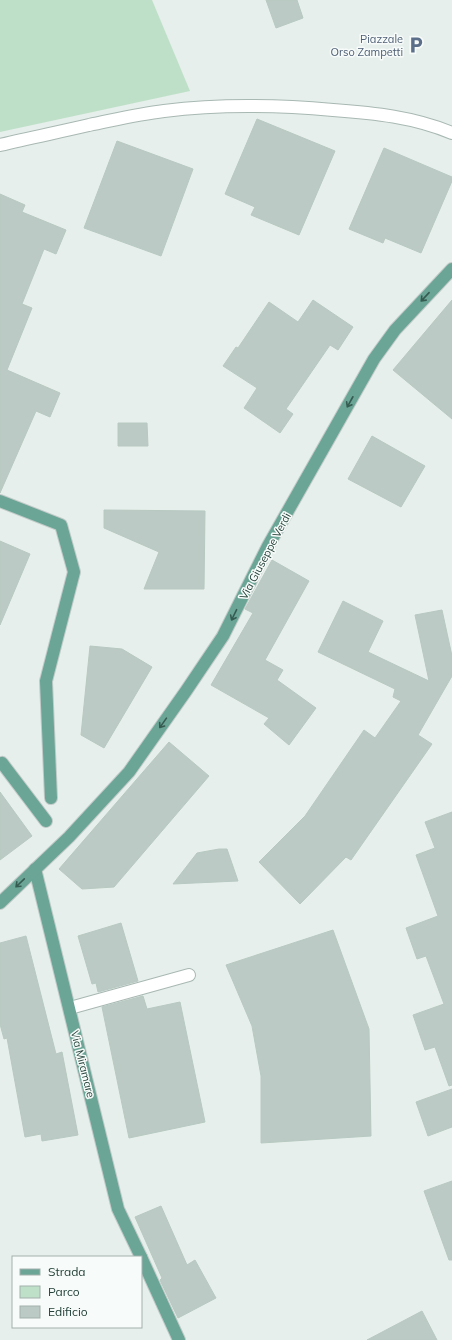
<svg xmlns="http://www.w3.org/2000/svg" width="452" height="1340" font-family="Mulish,sans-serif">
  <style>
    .green { fill: #bfe0c8 }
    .building { fill: #bbcac4; stroke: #b8c9c2 }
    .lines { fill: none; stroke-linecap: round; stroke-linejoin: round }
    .minor-casing { stroke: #a8b8b2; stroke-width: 14 }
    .major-casing { stroke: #c2cac8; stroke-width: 14 }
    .minor { stroke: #fff; stroke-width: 12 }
    .major { stroke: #6aa596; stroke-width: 12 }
    .oneway { stroke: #365b51 }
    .labels { text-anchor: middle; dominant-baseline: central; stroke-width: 3; stroke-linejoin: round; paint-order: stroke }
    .service-label { font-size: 11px; fill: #4e5e75; stroke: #f7fbf9; text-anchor: end }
    .street-label { font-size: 11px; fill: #24423a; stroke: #f7fbf9 }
  </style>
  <rect width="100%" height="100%" fill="#e6efeb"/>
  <!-- green -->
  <path class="green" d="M0,0H152L190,91L0,132Z"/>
  <!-- building -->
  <g class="building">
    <path d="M266,0H297L303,18L276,28Z"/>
    <path d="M257,119L335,151L299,235L251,215L255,207L225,194Z"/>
    <path d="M117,141L193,169L161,256L84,228Z"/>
    <path d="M384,148L452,177V181L421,253L385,238L383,243L349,229Z"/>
    <path d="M0,194L25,205L22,212L66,230L56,254L44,249L22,304L32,308L7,370L60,393L50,417L36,411L0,493Z"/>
    <path d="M313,300L353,327L338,350L330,345L286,409L293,414L280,433L244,408L257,388L223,366L236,347L238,348L269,302L298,322Z"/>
    <path d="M452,300V419L393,370Z"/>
    <path d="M118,423H147L148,446H118Z"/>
    <path d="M372,436L425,466L401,507L348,479Z"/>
    <path d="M104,510L205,511L204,589H144L159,552L104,528Z"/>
    <path d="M0,541L30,554L0,625Z"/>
    <path d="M272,560L309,581L265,660L283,670L277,680L316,708L289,745L264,724L269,718L211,685L253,613L245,609Z"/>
    <path d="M343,601L383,621L368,652L429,681L415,615L442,610L452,656V676L418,735L432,744L351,860L346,857L300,904L259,862L305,816L364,730L375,738L401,701L393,697L395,689L318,652Z"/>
    <path d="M90,646L122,649L152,667L104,748L81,735Z"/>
    <path d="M169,742L209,776L114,887L82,889L59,869Z"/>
    <path d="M0,792L32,836L0,860Z"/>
    <path d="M452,812V1085L449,1086L435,1047L425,1050L413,1015L444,1004L426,956L417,959L406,928L438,916L416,855L435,848L425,822Z"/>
    <path d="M219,849H227L238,881L173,884L197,853Z"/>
    <path d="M121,923L138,981L98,992L96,983L92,984L78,936Z"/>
    <path d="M333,930L369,1029L371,1136L261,1143V1076L252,1026L226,965Z"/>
    <path d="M26,936L56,1054L62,1052L78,1135L42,1141L41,1134L25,1137L7,1038L4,1039L0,1024V943Z"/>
    <path d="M143,996L147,1009L180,1002L205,1122L129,1138L102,1007Z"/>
    <path d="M452,1089V1127L428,1136L416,1102Z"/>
    <path d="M452,1181V1260H449L424,1191Z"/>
    <path d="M161,1206L187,1265L195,1260L216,1298L178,1318L160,1280L162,1278L135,1217Z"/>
    <path d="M422,1311L437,1340H367Z"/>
  </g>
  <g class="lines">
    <!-- minor casing -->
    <g class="minor-casing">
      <g id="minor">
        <path d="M0,145C29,138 59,132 89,125C114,120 138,114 164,111C220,104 276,105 333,110C374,113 414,117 452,133"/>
        <path d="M70,1008L189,975"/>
      </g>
    </g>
    <!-- major casing -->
    <g class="major-casing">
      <g id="major">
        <path d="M0,501L61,525L74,572L46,681L51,798"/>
        <path d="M0,764L2,763L46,821"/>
        <path d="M35,869L118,1209L141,1257"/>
        <path d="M0,903L69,837L129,772L186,691L223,636L268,546L374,359L395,330L452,269"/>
        <path d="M141,1257L179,1340"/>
      </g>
    </g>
    <!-- minor -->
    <use href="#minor" class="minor"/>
    <!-- major -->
    <use href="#major" class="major"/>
  </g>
  <!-- one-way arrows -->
  <defs><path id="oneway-shaft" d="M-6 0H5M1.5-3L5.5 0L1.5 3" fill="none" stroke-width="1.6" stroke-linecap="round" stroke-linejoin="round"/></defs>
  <g class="oneway">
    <use href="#oneway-shaft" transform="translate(425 297) rotate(133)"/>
    <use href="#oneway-shaft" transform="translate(350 402) rotate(119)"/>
    <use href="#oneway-shaft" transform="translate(234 615) rotate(116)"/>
    <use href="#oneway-shaft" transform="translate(163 723) rotate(125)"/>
    <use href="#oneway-shaft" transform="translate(20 883) rotate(136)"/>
  </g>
  <!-- icons -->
  <defs>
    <g id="parking-bare" transform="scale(1.38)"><path d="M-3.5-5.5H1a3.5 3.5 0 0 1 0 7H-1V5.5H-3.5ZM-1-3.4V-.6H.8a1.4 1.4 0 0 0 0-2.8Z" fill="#5c6f8a" stroke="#f7fbf9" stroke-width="2.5" paint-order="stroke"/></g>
  </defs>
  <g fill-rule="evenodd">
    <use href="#parking-bare" x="416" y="45"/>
  </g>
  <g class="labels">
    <!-- service labels -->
    <g class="service-label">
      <text x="403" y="39">Piazzale<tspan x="403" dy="13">Orso Zampetti</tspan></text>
    </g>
    <!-- street labels -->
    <g class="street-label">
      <text transform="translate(265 556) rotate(-62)">Via Giuseppe Verdi</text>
      <text transform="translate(83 1064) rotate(76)">Via Miramare</text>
    </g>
  </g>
  <!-- legend -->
  <rect x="12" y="1256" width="130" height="72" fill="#f7fbf9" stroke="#a3b1ad"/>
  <rect x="20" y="1269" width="20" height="6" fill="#6aa596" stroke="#a3b1ad"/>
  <text x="48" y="1276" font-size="12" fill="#24423a">Strada</text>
  <rect x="20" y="1286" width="20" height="12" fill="#bfe0c8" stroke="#a3b1ad"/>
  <text x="48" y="1296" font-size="12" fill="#24423a">Parco</text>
  <rect x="20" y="1306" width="20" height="12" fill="#bbcac4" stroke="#a3b1ad"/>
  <text x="48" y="1316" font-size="12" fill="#24423a">Edificio</text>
</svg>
